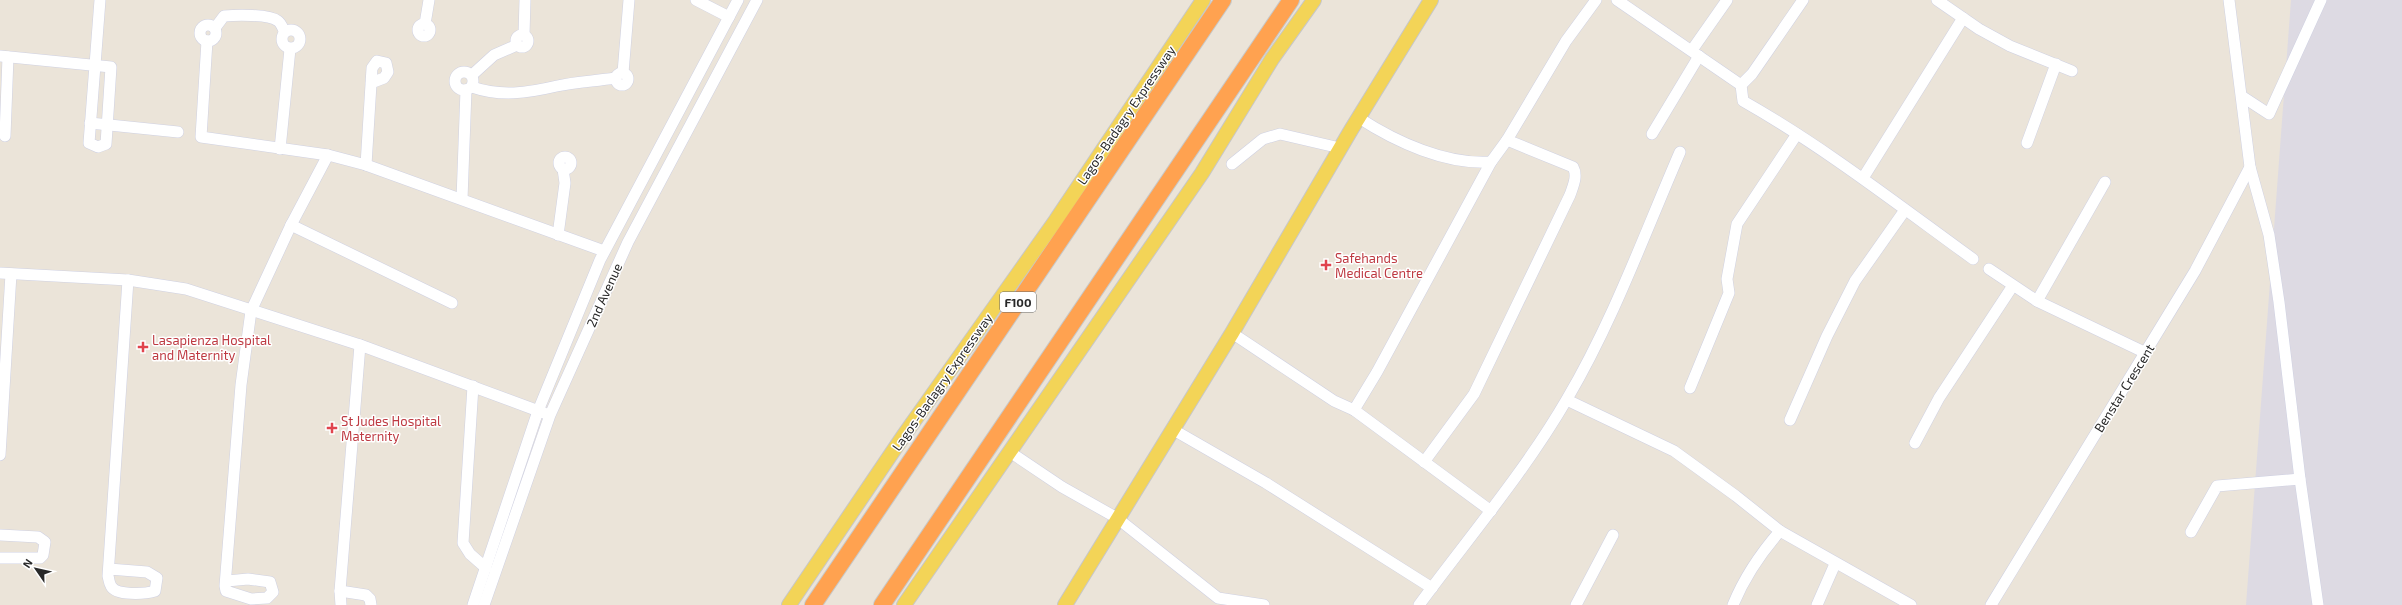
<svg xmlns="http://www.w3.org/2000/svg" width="2402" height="605" font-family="'Exo 2',sans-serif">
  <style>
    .industrial { fill: #dddae3 }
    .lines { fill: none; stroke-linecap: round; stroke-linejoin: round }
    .minor-casing { stroke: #cfd1e2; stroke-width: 12 }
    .major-casing { stroke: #c7c7c7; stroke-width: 16 }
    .highway-casing { stroke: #c7c7c7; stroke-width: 18 }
    .minor { stroke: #fff; stroke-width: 11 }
    .major { stroke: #f3d457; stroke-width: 14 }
    .highway { stroke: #ffa250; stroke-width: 16 }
    .health-dot { fill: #e0444e; stroke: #fff; stroke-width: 1.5 }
    .labels { text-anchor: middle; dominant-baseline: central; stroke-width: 3; stroke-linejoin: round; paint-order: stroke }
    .shield { fill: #fff; stroke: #686868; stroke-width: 1 }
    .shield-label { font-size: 12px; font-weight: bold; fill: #282828 }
    .street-label { font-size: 13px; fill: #282828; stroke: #fff }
    .health-label { font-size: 13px; fill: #be3a42; stroke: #fff; text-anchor: start }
  </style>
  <rect width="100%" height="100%" fill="#ebe4d9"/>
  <!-- industrial -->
  <path class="industrial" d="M2291,0H2402V605H2246Z"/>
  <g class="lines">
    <!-- minor casing -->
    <g class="minor-casing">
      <g id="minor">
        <path d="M696,0L729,17"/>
        <path d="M1617,0L1741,85L1743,101C1824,147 1897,204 1973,259"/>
        <path d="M1937,0L1979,29L2010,46L2072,71"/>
        <path d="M2229,0L2250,167L2269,235L2279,302L2300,479L2318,605"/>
        <circle cx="424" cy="30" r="6"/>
        <path d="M425,24L429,0"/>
        <circle cx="208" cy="33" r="8"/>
        <path d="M215,28L224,16C236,15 269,14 278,21C281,23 283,29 285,32"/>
        <circle cx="291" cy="39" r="9"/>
        <circle cx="522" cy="41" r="6"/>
        <path d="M524,35L525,0"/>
        <path d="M207,41L201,137L328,155L366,165L604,251"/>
        <path d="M1692,50L1727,0"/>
        <path d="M0,56L111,67L106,144L98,147L89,143L100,0"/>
        <circle cx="464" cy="81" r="9"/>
        <circle cx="622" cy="79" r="6"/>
        <path d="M623,73L629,0"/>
        <path d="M472,75L494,55L517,45"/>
        <path d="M1741,85L1752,74L1803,0"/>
        <path d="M472,87C501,97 527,93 557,86C575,82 596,81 615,78"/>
        <path d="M2243,97L2269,114L2321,0"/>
        <path d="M1359,118C1396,142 1446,165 1491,162"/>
        <path d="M90,123L178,132"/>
        <path d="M1652,134L1699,56"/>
        <path d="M5,136L8,57"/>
        <path d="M1507,140L1566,41L1596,0"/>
        <path d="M2027,143L2056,64"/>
        <path d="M280,149L290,49"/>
        <circle cx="565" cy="163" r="6"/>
        <path d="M1232,164L1263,139L1280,134L1340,148"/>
        <path d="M366,165L372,68L377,61L386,63L388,72L384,78L371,83"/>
        <path d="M1863,178L1963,18"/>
        <path d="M462,199L466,90"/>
        <path d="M291,225L452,303"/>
        <path d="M558,235L565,183L563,169"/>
        <path d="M1989,269L2037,301L2146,353"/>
        <path d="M0,273L128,280L186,289L360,345L544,413"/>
        <path d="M2037,301L2105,182"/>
        <path d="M1232,333L1334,401L1354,410L1491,511"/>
        <path d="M473,386L463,543L470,554L486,568"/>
        <path d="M1690,388L1729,293L1727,279L1737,224L1797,134"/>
        <path d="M1567,400L1674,451L1736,496L1780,531L1911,605"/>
        <path d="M1354,410L1377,372L1491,162L1507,140L1573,167C1578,176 1573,186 1570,195L1474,394L1424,462"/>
        <path d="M1790,420L1827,336L1855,281L1905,210"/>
        <path d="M1172,429L1266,483L1432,588"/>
        <path d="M1915,443L1939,398L2012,287"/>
        <path d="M1010,452L1062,487L1117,518L1218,598L1264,605"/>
        <path d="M0,455L11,274"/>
        <path d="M2191,532L2217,486L2300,479"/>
        <path d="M0,535L38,537L45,542L43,555L40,558H0"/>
        <path d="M109,569L147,572L157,578L155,591C145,594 116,596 111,586C109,583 109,579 108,576L128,280"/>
        <path d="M227,581L248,579L270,582L273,592L267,598L251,599L226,591L225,586L241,385L251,311L291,225L328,155"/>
        <path d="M340,591L366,595L370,599L371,605"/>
        <path d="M341,605L340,591L360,345"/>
        <path d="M473,605L538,411L600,260L738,0"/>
        <path d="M484,605L550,415L628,242L757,0"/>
        <path d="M1419,605C1469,537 1524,473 1567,399C1613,321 1644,235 1680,152"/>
        <path d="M1576,605L1613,535"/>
        <path d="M1733,605C1744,578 1760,554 1780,531"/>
        <path d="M1817,605L1835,564"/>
        <path d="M1991,605L2195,271L2250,167"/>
      </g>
    </g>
    <!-- major casing -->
    <g class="major-casing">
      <g id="major">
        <path d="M789,605L904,435L1056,220L1203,0"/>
        <path d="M904,605L1202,173L1272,59L1314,0"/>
        <path d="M1065,605L1232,333L1351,130L1431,0"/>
      </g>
    </g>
    <!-- highway casing -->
    <g class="highway-casing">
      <g id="highway">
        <path d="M813,605L1223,0"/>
        <path d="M882,605L1291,0"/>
      </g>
    </g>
    <!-- minor -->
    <use href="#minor" class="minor"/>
    <!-- major -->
    <use href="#major" class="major"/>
    <!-- highway -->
    <use href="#highway" class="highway"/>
  </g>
  <!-- markers -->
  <g class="health-dot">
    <path d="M1324 259h4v4h4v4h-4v4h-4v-4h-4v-4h4z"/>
    <path d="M141 341h4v4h4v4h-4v4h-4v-4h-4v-4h4z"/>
    <path d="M330 422h4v4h4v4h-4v4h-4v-4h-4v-4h4z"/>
  </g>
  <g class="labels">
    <!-- shield labels -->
    <rect class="shield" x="1000" y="292" width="36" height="20" rx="3"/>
    <g class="shield-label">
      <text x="1018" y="302">F100</text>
    </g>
    <!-- street labels -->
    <g class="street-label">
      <text transform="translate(1126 115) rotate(-56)">Lagos-Badagry Expressway</text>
      <text transform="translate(604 295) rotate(-66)">2nd Avenue</text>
      <text transform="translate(942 382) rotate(-55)">Lagos-Badagry Expressway</text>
      <text transform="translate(2124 388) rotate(-58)">Benstar Crescent</text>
    </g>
    <!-- health labels -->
    <g class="health-label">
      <text x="1335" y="258">Safehands<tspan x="1335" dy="15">Medical Centre</tspan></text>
      <text x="152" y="340">Lasapienza Hospital<tspan x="152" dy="15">and Maternity</tspan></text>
      <text x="341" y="421">St Judes Hospital<tspan x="341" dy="15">Maternity</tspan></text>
    </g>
  </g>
  <!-- north arrow -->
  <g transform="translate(36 569) rotate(304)" stroke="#ffffff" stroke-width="3" paint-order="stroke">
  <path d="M0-3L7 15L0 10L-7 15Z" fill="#282828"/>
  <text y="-6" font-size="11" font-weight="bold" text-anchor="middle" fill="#282828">N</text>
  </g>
</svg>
